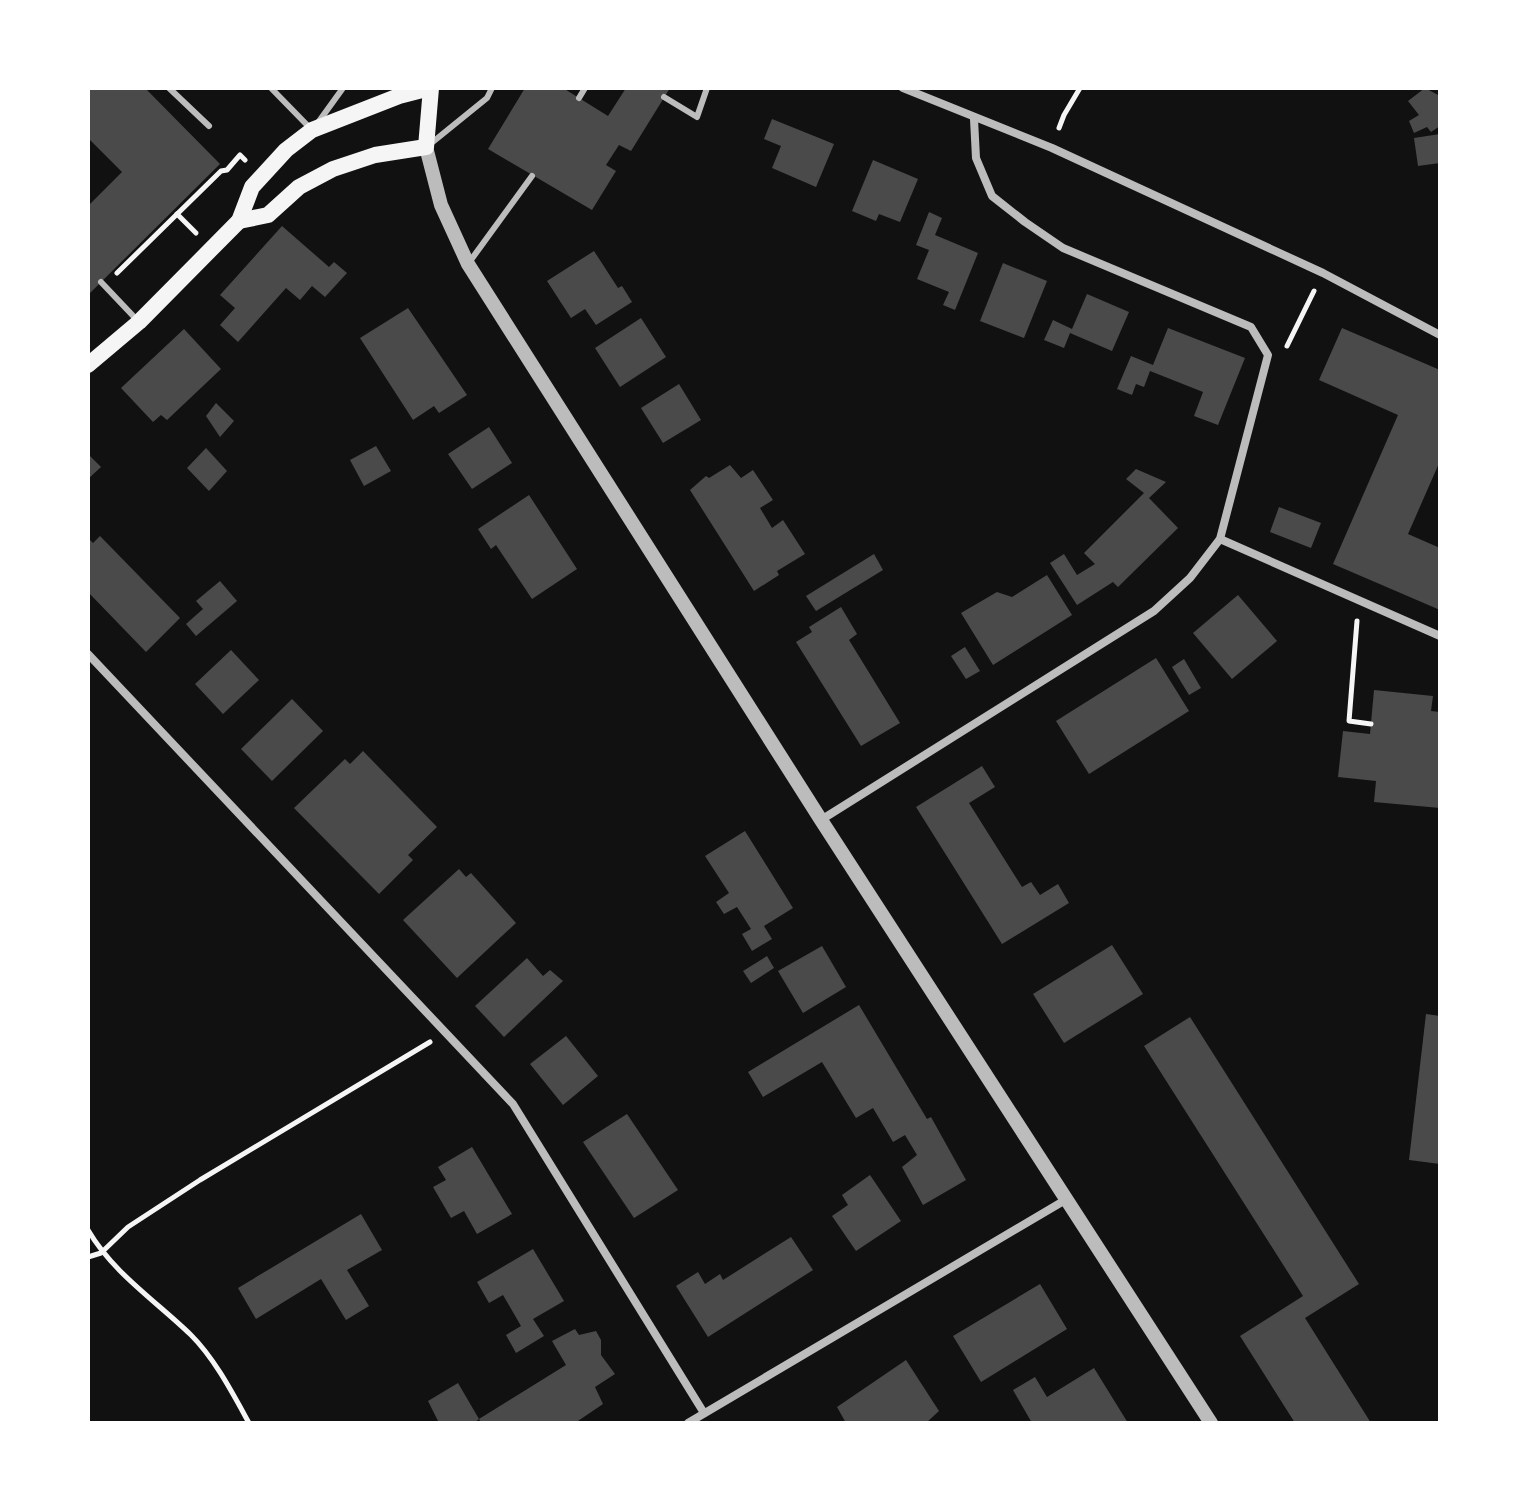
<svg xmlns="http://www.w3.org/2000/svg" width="1528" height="1511" font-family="'Times New Roman',serif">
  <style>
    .building { fill: #4a4a4a }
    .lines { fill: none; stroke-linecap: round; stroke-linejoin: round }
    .path { stroke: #f5f5f5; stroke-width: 5 }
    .service { stroke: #bcbcbc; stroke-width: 6 }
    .minor { stroke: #bcbcbc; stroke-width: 8 }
    .tertiary { stroke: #bcbcbc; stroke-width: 14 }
    .secondary { stroke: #f5f5f5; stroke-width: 16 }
  </style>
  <rect width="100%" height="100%" fill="#111"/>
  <!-- building -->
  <g class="building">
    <path d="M88,88H145L220,164L88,295V206L122,172L88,138Z"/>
    <path d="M525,88H563L608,116L626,88H670L631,151L619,145L606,165L616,171L592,210L488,149Z"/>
    <path d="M1425,88L1440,96V126L1431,132L1427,127L1414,133L1409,121L1419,115L1408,101Z"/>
    <path d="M772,119L834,144L816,187L772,168L781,146L764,139Z"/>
    <path d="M1440,134V163L1418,166L1414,138Z"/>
    <path d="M873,160L918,179L900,222L879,214L876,221L852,211Z"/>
    <path d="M929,212L942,218L935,235L978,253L955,310L943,305L949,292L917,279L929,250L916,245Z"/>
    <path d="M282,226L329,267L334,262L347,273L325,297L312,286L300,300L286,288L238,342L220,325L235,308L220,295Z"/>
    <path d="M594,251L618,288L622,286L632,302L596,325L585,309L571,318L547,281Z"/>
    <path d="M1003,263L1047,281L1024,338L980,321Z"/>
    <path d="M1087,294L1129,312L1112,351L1070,333L1064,348L1044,340L1053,320L1072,329Z"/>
    <path d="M408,308L467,395L439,413L434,406L413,420L360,338Z"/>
    <path d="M641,318L666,357L620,387L595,348Z"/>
    <path d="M1168,328L1245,358L1218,425L1194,416L1203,392L1150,371L1144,387L1136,384L1132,395L1117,389L1131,356L1153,365Z"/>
    <path d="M1342,328L1440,370V461L1408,534L1440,548V610L1333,564L1398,415L1319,380Z"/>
    <path d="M184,329L221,369L167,420L161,415L153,422L121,388Z"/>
    <path d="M679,384L701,420L663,443L641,408Z"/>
    <path d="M216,403L234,421L220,437L206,416Z"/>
    <path d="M489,427L512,463L472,489L448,454Z"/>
    <path d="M376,446L391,471L364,486L350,460Z"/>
    <path d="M206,448L227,471L209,491L187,468Z"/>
    <path d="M88,454L101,467L88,479Z"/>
    <path d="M730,465L741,478L753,470L773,500L760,508L772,528L783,520L805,554L777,571L779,575L754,591L690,490L706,476L709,478Z"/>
    <path d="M1136,469L1166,482L1149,498L1178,528L1118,587L1113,582L1077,605L1050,563L1064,554L1077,575L1095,564L1084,553L1144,493L1126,479Z"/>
    <path d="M529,495L577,569L532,599L496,545L491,549L478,529Z"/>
    <path d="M1279,507L1321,523L1311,548L1270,532Z"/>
    <path d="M100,536L180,618L146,652L88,592L90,577L88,538L93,543Z"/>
    <path d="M874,554L883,570L816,611L806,596Z"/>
    <path d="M1047,575L1072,615L993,665L961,613L997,592L1012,597Z"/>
    <path d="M220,581L237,601L196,636L186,624L203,609L196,601Z"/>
    <path d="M1238,595L1277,641L1232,679L1193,633Z"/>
    <path d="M841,607L857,634L849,640L900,723L861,746L796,642L812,632L809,627Z"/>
    <path d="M965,647L980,671L966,679L951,656Z"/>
    <path d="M231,650L259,680L223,714L195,684Z"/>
    <path d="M1156,658L1189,711L1089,774L1056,721Z"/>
    <path d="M1184,659L1201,688L1189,695L1172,667Z"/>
    <path d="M1374,690L1433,696L1431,711L1440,712V808L1374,802L1376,781L1338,777L1343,731L1370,734Z"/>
    <path d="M292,699L323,731L272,781L241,749Z"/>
    <path d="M363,751L437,827L408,855L413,860L379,894L294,808L345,759L350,764Z"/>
    <path d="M982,766L995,787L969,803L1022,887L1031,882L1040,895L1058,884L1069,903L1002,944L916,807Z"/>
    <path d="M745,831L793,908L764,926L772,939L752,951L742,934L751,929L737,907L724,914L716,902L729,893L705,856Z"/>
    <path d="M459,869L466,877L471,873L516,923L457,978L403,920Z"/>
    <path d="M1112,945L1143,994L1064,1043L1033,994Z"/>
    <path d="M822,946L846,987L803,1013L778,971Z"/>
    <path d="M767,956L774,968L751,983L743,971Z"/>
    <path d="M527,958L543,976L550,970L563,981L504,1037L475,1006Z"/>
    <path d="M859,1005L927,1119L931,1117L966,1180L923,1205L902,1167L917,1155L905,1135L893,1142L873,1108L856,1118L822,1062L763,1097L748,1072Z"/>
    <path d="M1426,1014L1440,1016V1164L1409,1160Z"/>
    <path d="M1190,1017L1359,1284L1305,1318L1371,1423H1295L1240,1336L1303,1296L1144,1046Z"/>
    <path d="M566,1036L598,1076L563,1105L530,1064Z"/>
    <path d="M627,1114L678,1190L634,1218L583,1142Z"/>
    <path d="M472,1147L512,1214L477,1234L464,1211L451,1218L433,1187L446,1180L438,1167Z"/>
    <path d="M870,1175L901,1221L856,1251L832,1216L848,1205L842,1195Z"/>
    <path d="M361,1214L382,1250L347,1270L369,1306L346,1320L321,1279L256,1319L238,1288Z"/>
    <path d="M791,1237L813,1270L708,1337L676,1286L698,1272L705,1284L720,1274L723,1280Z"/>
    <path d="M533,1249L564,1301L533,1319L544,1336L516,1353L506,1335L521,1326L503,1295L489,1303L477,1282Z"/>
    <path d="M1040,1284L1067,1329L981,1382L953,1336Z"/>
    <path d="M575,1329L579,1335L596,1331L601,1340V1355L615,1374L595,1387L603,1404L575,1423H481L479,1419L566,1365L552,1341Z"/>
    <path d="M906,1360L939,1411L926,1423H846L837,1407Z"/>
    <path d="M1094,1368L1128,1423H1032L1013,1390L1035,1377L1047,1397Z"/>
    <path d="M458,1383L479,1419L474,1423H439L428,1401Z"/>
  </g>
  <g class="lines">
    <!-- path -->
    <g class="path">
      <path d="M1059,128L1064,115L1080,88"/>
      <path d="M177,214L196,233"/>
      <path d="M117,273L221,171L227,170L240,155L245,160"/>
      <path d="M1287,346L1314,291"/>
      <path d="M1357,621L1349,721L1371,724"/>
      <path d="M88,1230C113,1273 156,1301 191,1335C215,1359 233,1394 249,1423"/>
      <path d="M88,1257L101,1253L128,1227L200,1180L430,1042"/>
    </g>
    <!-- service -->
    <g class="service">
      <path d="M169,88L209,126"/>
      <path d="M271,88L310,128"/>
      <path d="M664,97L697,117L707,88"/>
      <path d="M579,98L585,88"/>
      <path d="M317,124L343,88"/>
      <path d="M429,145L487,98L492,88"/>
      <path d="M468,264L532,176"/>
      <path d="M101,282L137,320"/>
    </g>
    <!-- minor -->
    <g class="minor">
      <path d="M903,88L1052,148L1323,273L1440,335"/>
      <path d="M1220,539L1440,636"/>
      <path d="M88,654L513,1104L704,1413"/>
      <path d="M821,820L1154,611L1190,578L1220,539L1268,355L1251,327L1063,248L1025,222L992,196L976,158L974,119"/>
      <path d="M688,1423L1067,1199"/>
    </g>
    <!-- tertiary -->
    <path class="tertiary" d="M426,147L441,205L468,264L821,820L1211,1423"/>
    <!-- secondary -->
    <g class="secondary">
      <path d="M239,221L268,215L299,187L333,169L375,155L426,147L431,88"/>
      <path d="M88,365L139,322L239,221L252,187L286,150L312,130L399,96L430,88"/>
    </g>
  </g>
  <!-- border -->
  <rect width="1528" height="1511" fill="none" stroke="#ffffff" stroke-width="180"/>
</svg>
